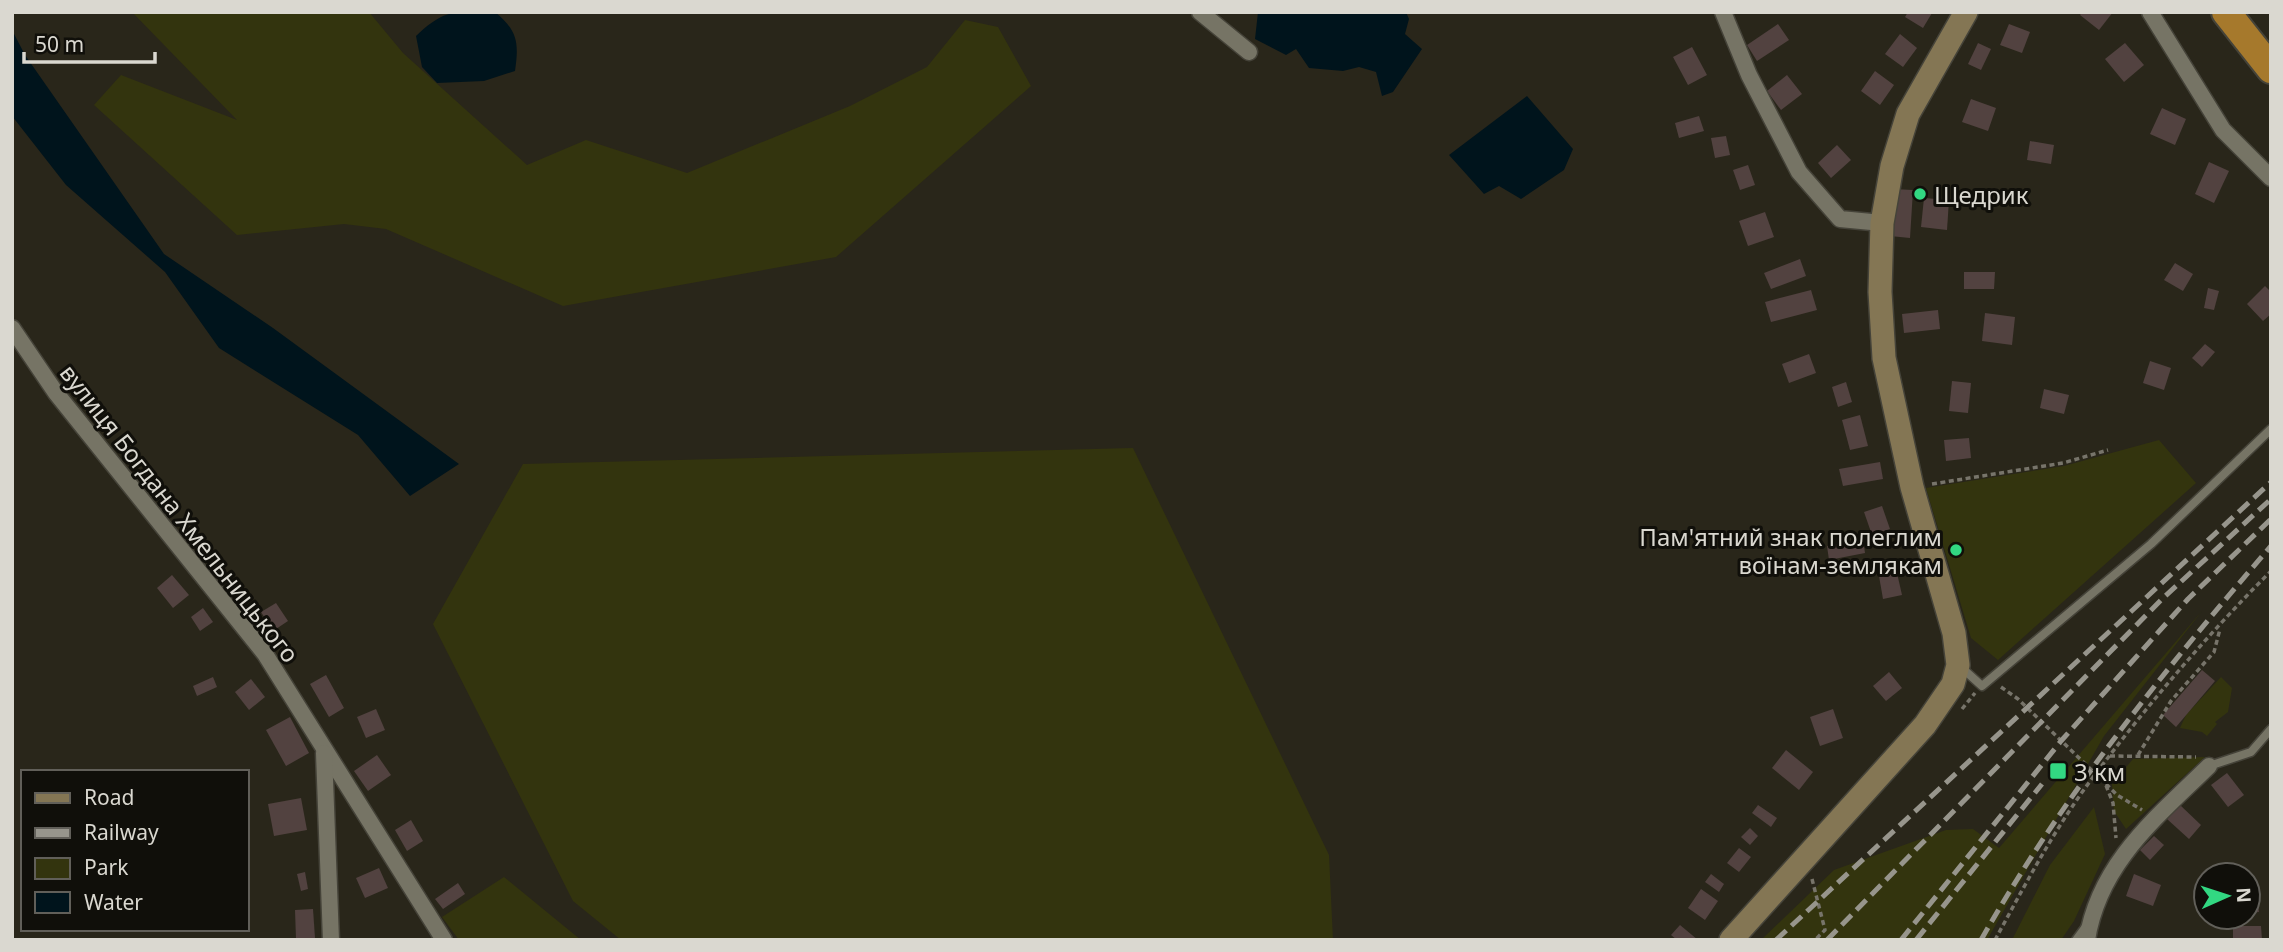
<svg xmlns="http://www.w3.org/2000/svg" width="2283" height="952" font-family="'Noto Sans',sans-serif">
  <style>
    .green { fill: #33340e }
    .water { fill: #00141c }
    .building { fill: #524240 }
    .lines { fill: none; stroke-linecap: round; stroke-linejoin: round }
    .lane-casing { stroke: #454339; stroke-width: 11 }
    .street-casing { stroke: #454339; stroke-width: 19 }
    .secondary-casing { stroke: #454339; stroke-width: 26 }
    .highway-casing { stroke: #454339; stroke-width: 32 }
    .path { stroke: #77746a; stroke-width: 3.5; stroke-dasharray: 5 3.5; stroke-linecap: butt }
    .lane { stroke: #767465; stroke-width: 8 }
    .street { stroke: #767465; stroke-width: 16 }
    .secondary { stroke: #847654; stroke-width: 23 }
    .highway { stroke: #a6792c; stroke-width: 28 }
    .rail { stroke: #97958c; stroke-width: 5; stroke-dasharray: 14 7; stroke-linecap: butt }
    .poi-dot { fill: #32d882; stroke: #100f0a; stroke-width: 2.5 }
    .labels { text-anchor: middle; dominant-baseline: central; stroke-width: 6; stroke-linejoin: round; paint-order: stroke }
    .poi-label { font-size: 24px; fill: #dad8d0; stroke: #100f0a; text-anchor: start }
    .street-label { font-size: 24px; fill: #dad8d0; stroke: #100f0a }
  </style>
  <rect width="100%" height="100%" fill="#29261a"/>
  <!-- green -->
  <g class="green">
    <path d="M132,12H369L403,53L527,165L586,140L687,173L850,106L927,67L965,20L998,27L1031,86L836,257L563,306L386,229L344,224L237,235L94,105L121,75L237,120Z"/>
    <path d="M2159,440L2196,483L1998,660L1971,638L1926,488L2064,466Z"/>
    <path d="M1133,448L1329,855L1333,940H621L573,901L433,624L523,464Z"/>
    <path d="M2202,611L2104,736L1987,940H1761L1834,870L1946,830L1973,829L1999,848Z"/>
    <path d="M2221,677L2232,688L2228,712L2215,722L2217,724L2207,736L2202,732L2180,728L2186,715Z"/>
    <path d="M2205,757L2126,829L2114,811L2112,784L2133,759Z"/>
    <path d="M2094,807L2105,854L2074,921L2061,940H2012L2050,865Z"/>
    <path d="M504,877L581,940H459L442,917Z"/>
  </g>
  <!-- water -->
  <g class="water">
    <path d="M495,12C518,31 519,43 515,71L484,81L437,83L422,67L416,36C446,7 456,12 495,12Z"/>
    <path d="M1258,12H1406L1409,19L1405,34L1422,49L1393,92L1382,96L1376,72L1359,67L1343,71L1309,68L1296,49L1286,55L1255,39Z"/>
    <path d="M12,30L25,55L164,254L273,328L459,464L410,496L358,435L219,348L165,272L66,185L12,116Z"/>
    <path d="M1527,96L1573,149L1564,170L1521,199L1499,186L1484,194L1449,155Z"/>
  </g>
  <!-- building -->
  <g class="building">
    <path d="M1908,12H1931L1932,13L1923,28L1905,17Z"/>
    <path d="M2082,12H2113L2099,30L2080,15Z"/>
    <path d="M1778,24L1789,40L1757,61L1747,45Z"/>
    <path d="M2009,24L2030,32L2022,53L2000,45Z"/>
    <path d="M1900,34L1917,48L1903,67L1885,54Z"/>
    <path d="M1978,43L1991,49L1981,70L1968,64Z"/>
    <path d="M2125,43L2144,65L2124,82L2105,59Z"/>
    <path d="M1692,47L1707,75L1688,85L1673,57Z"/>
    <path d="M1875,71L1894,85L1880,105L1861,91Z"/>
    <path d="M1787,75L1802,94L1781,110L1767,91Z"/>
    <path d="M1971,99L1996,108L1988,131L1962,122Z"/>
    <path d="M2162,108L2186,119L2175,145L2150,134Z"/>
    <path d="M1699,116L1704,131L1679,138L1675,123Z"/>
    <path d="M1726,136L1730,155L1715,158L1711,138Z"/>
    <path d="M2030,141L2054,145L2051,164L2027,160Z"/>
    <path d="M1837,145L1851,160L1831,178L1818,163Z"/>
    <path d="M2209,162L2229,171L2214,203L2195,194Z"/>
    <path d="M1748,165L1755,185L1740,190L1733,170Z"/>
    <path d="M1893,189L1913,190L1910,238L1890,236Z"/>
    <path d="M1924,198L1949,200L1947,230L1921,227Z"/>
    <path d="M1765,212L1774,237L1748,246L1739,221Z"/>
    <path d="M1800,259L1806,276L1771,289L1764,273Z"/>
    <path d="M2175,263L2193,274L2183,291L2164,280Z"/>
    <path d="M1964,272H1995L1994,289H1964Z"/>
    <path d="M2265,286L2271,292V314L2263,321L2247,304Z"/>
    <path d="M2208,288L2219,291L2214,310L2204,308Z"/>
    <path d="M1811,290L1817,310L1771,322L1765,302Z"/>
    <path d="M1938,310L1940,329L1904,333L1902,314Z"/>
    <path d="M1985,313L2015,317L2012,345L1982,341Z"/>
    <path d="M2205,344L2215,352L2202,367L2192,358Z"/>
    <path d="M1809,354L1816,373L1789,383L1782,364Z"/>
    <path d="M2150,361L2171,368L2164,390L2143,383Z"/>
    <path d="M1952,381L1971,383L1968,413L1949,411Z"/>
    <path d="M1846,382L1852,402L1838,407L1832,387Z"/>
    <path d="M2044,389L2069,395L2064,414L2040,408Z"/>
    <path d="M1860,415L1868,446L1850,450L1842,420Z"/>
    <path d="M1969,438L1971,458L1946,461L1944,440Z"/>
    <path d="M1880,462L1883,479L1843,486L1839,469Z"/>
    <path d="M1882,506L1890,529L1872,535L1864,512Z"/>
    <path d="M1863,539L1865,553L1829,560L1827,546Z"/>
    <path d="M1897,573L1902,595L1883,599L1879,576Z"/>
    <path d="M172,575L189,595L173,608L157,588Z"/>
    <path d="M276,603L288,621L273,631L261,612Z"/>
    <path d="M203,608L213,622L200,631L191,617Z"/>
    <path d="M2202,670L2215,681L2176,727L2163,715Z"/>
    <path d="M1889,672L1902,688L1886,701L1873,686Z"/>
    <path d="M326,675L344,708L329,717L310,684Z"/>
    <path d="M213,677L217,687L197,696L193,686Z"/>
    <path d="M251,679L265,697L249,710L235,692Z"/>
    <path d="M376,709L385,730L366,738L357,717Z"/>
    <path d="M1833,709L1843,738L1820,746L1810,717Z"/>
    <path d="M290,717L309,753L286,766L266,730Z"/>
    <path d="M1786,750L1813,772L1799,790L1772,768Z"/>
    <path d="M377,755L391,775L368,791L354,771Z"/>
    <path d="M2227,773L2244,795L2228,807L2211,785Z"/>
    <path d="M301,798L307,830L274,836L268,804Z"/>
    <path d="M1758,805L1777,818L1771,827L1752,813Z"/>
    <path d="M2180,805L2201,825L2189,839L2167,819Z"/>
    <path d="M411,820L423,841L407,851L395,830Z"/>
    <path d="M1750,828L1758,836L1750,845L1741,837Z"/>
    <path d="M2154,836L2164,845L2150,860L2140,850Z"/>
    <path d="M1739,848L1751,857L1739,872L1727,863Z"/>
    <path d="M379,868L388,888L365,898L356,878Z"/>
    <path d="M305,872L308,889L301,891L297,874Z"/>
    <path d="M1711,874L1724,884L1719,892L1705,882Z"/>
    <path d="M2134,874L2161,885L2153,906L2126,896Z"/>
    <path d="M458,883L465,894L443,909L435,899Z"/>
    <path d="M1701,889L1718,901L1705,920L1688,908Z"/>
    <path d="M2257,891L2259,912L2248,913V892Z"/>
    <path d="M313,909L315,938L296,939L295,910Z"/>
    <path d="M1680,925L1698,940H1677L1671,935Z"/>
    <path d="M2233,926H2261L2262,940H2233Z"/>
  </g>
  <g class="lines">
    <!-- lane casing -->
    <g class="lane-casing">
      <g id="lane">
        <path d="M1962,668L1982,686L2151,544L2271,429"/>
        <path d="M2209,766L2251,752L2271,729"/>
        <path d="M2076,940L2087,925"/>
      </g>
    </g>
    <!-- street casing -->
    <g class="street-casing">
      <g id="street">
        <path d="M1200,12L1249,52"/>
        <path d="M1723,12L1749,75L1799,172L1840,219L1882,223"/>
        <path d="M2150,12L2223,130L2271,178"/>
        <path d="M12,328L56,393L265,654L444,940"/>
        <path d="M324,753L331,940"/>
        <path d="M2087,940C2099,863 2157,817 2209,766"/>
      </g>
    </g>
    <!-- secondary casing -->
    <g class="secondary-casing">
      <path id="secondary" d="M1731,940L1925,725L1953,684L1958,665L1954,633L1912,487L1884,358L1880,292L1882,223L1892,166L1908,114L1966,12"/>
    </g>
    <!-- highway casing -->
    <g class="highway-casing">
      <path id="highway" d="M2226,12L2271,69"/>
    </g>
    <!-- path -->
    <g class="path">
      <path d="M1932,484L2063,463L2108,450"/>
      <path d="M2001,687L2018,699L2105,783L2113,803L2116,838"/>
      <path d="M1962,709L1975,693"/>
      <path d="M2138,755L2171,701L2214,652L2220,629"/>
      <path d="M2110,756L2196,757"/>
      <path d="M2106,784L2117,795L2142,810"/>
      <path d="M1812,879L1825,930L1815,940"/>
      <path d="M1995,940C2026,883 2057,824 2097,772C2150,702 2209,633 2271,571"/>
    </g>
    <!-- lane -->
    <use href="#lane" class="lane"/>
    <!-- street -->
    <use href="#street" class="street"/>
    <!-- secondary -->
    <use href="#secondary" class="secondary"/>
    <!-- highway -->
    <use href="#highway" class="highway"/>
    <!-- rail -->
    <g class="rail">
      <path d="M1776,940L2271,482"/>
      <path d="M1827,940L2161,600L2271,499"/>
      <path d="M1901,940L2061,741L2188,599L2271,519"/>
      <path d="M1916,940L2042,784"/>
      <path d="M1981,940C2062,797 2164,670 2271,546"/>
    </g>
  </g>
  <!-- markers -->
  <g class="poi-dot">
    <circle cx="1920" cy="194" r="7"/>
    <circle cx="1956" cy="550" r="7"/>
    <rect x="2049" y="762" width="18" height="18" rx="3.5"/>
  </g>
  <g class="labels">
    <!-- poi labels -->
    <g class="poi-label">
      <text x="1934" y="194">Щедрик</text>
      <text x="1942" y="536" text-anchor="end">Пам'ятний знак полеглим<tspan x="1942" dy="28">воїнам-землякам</tspan></text>
      <text x="2074" y="771">3 км</text>
    </g>
    <!-- street labels -->
    <g class="street-label">
      <text transform="translate(180 513) rotate(52)">вулиця Богдана Хмельницького</text>
    </g>
  </g>
  <!-- border -->
  <rect width="2283" height="952" fill="none" stroke="#dad8d0" stroke-width="28"/>
  <!-- legend -->
  <rect x="21" y="770" width="228" height="161" fill="#100f0a" stroke="#615f59" stroke-width="2"/>
  <rect x="35" y="793" width="35" height="10" fill="#847654" stroke="#615f59" stroke-width="2"/>
  <text x="84" y="805" font-size="21" fill="#dad8d0">Road</text>
  <rect x="35" y="828" width="35" height="10" fill="#97958c" stroke="#615f59" stroke-width="2"/>
  <text x="84" y="840" font-size="21" fill="#dad8d0">Railway</text>
  <rect x="35" y="858" width="35" height="21" fill="#33340e" stroke="#615f59" stroke-width="2"/>
  <text x="84" y="875" font-size="21" fill="#dad8d0">Park</text>
  <rect x="35" y="892" width="35" height="21" fill="#00141c" stroke="#615f59" stroke-width="2"/>
  <text x="84" y="910" font-size="21" fill="#dad8d0">Water</text>
  <!-- north arrow -->
  <g transform="translate(2227 896) rotate(87)"><circle r="33" fill="#100f0a" stroke="#615f59" stroke-width="2"/>
  <path d="M0-5L12 26L0 18L-12 26Z" fill="#32d882"/>
  <text y="-10" font-size="19" font-weight="bold" text-anchor="middle" fill="#dad8d0">N</text>
  </g>
  <!-- scale -->
  <path d="M24 52v10h131v-10" fill="none" stroke="#dad8d0" stroke-width="3.5"/>
  <text x="35" y="52" font-size="21" fill="#dad8d0" stroke="#100f0a" stroke-width="5" paint-order="stroke">50 m</text>
</svg>
